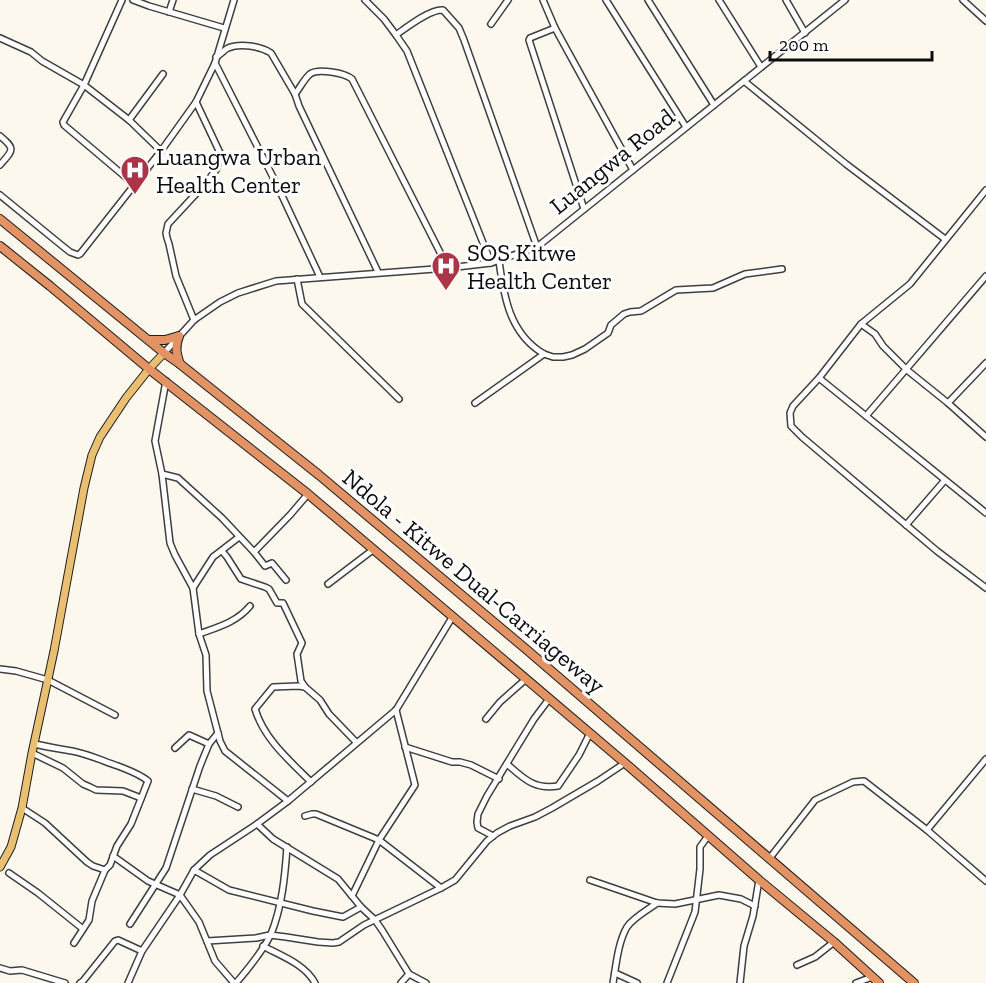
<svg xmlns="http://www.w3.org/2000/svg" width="986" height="983" font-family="'Zilla Slab',serif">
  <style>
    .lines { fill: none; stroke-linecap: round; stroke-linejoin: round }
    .minor-casing { stroke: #3f3f3f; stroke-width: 8 }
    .major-casing { stroke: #1d1d1d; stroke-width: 9 }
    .highway-casing { stroke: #1d1d1d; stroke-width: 10 }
    .minor { stroke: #fff; stroke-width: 5 }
    .major { stroke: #e9c071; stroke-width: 7 }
    .highway { stroke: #e39264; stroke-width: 8 }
    .labels { text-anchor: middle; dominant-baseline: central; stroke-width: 6; stroke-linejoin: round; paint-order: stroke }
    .poi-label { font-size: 24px; fill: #0c0c0c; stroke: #fff; text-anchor: start }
    .street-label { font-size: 24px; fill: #0c0c0c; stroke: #fff }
  </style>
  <rect width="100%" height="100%" fill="#fdf8ed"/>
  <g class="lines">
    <!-- minor casing -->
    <g class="minor-casing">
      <g id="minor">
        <path d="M122,0L84,85L129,120L161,151"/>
        <path d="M133,0L149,6L224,28"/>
        <path d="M365,0L384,19L396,35"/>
        <path d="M543,0L555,28L633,170"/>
        <path d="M606,0L686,127"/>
        <path d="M648,0L714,105"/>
        <path d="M719,0L761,67"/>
        <path d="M786,0L805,33"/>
        <path d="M963,0L986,21"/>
        <path d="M169,12L173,0"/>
        <path d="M491,24L508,0"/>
        <path d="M555,28L530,38L529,40L584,209"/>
        <path d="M0,38L31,52L42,61L84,85L63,122L64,125L135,185"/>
        <path d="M216,57C220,55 224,50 228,48C240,43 260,46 271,53L295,94L299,106L378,272"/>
        <path d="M215,63L277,185L320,277"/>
        <path d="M744,81L846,164L945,239"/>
        <path d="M295,94C300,88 304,79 310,74C318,68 345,73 352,79L448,268"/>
        <path d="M129,120L163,74"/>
        <path d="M0,136C16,149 13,150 0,165"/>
        <path d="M986,190L910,284L861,324L819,378L793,406L790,413L791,426L802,437L937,551L986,588"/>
        <path d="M0,195L60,244L70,252L78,255L80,254L161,151L196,102L215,63L234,0"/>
        <path d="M491,263L407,51L396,35C407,27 430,9 443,10L459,28L464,40L537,247"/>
        <path d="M297,279L302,304L399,399"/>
        <path d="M194,320L176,276L169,244L167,238L166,233L168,224L206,183L216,170L221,155L196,102"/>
        <path d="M861,324L875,334L883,346L907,370L948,403L986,437"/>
        <path d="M164,353L194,320L220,302L238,293L276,281L448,268L491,263L537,247L845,0"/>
        <path d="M544,354L553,357H563L572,355L585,349L608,333L611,325L624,314L630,312L641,311L676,290L713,288L745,274L782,269"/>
        <path d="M819,378L986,513"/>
        <path d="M166,381L155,441L162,474L170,543L175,555L193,588L199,634L206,655L207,691L220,741L225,751L288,801"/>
        <path d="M475,403L544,354C510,334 504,298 499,261"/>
        <path d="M948,403L986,363"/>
        <path d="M866,416L986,276"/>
        <path d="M162,474L178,478L222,518L254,552L265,566L272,563L286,580"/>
        <path d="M906,525L945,480"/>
        <path d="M222,551L227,557L241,579L265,587L269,589L277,603H283L302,643L297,654L301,681L305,687L320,700L329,714L356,742"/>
        <path d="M254,552L290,515L308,494"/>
        <path d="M328,584L374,549"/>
        <path d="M193,588L213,557L239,537"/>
        <path d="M199,634C218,627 237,622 250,606"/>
        <path d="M0,669L16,671L48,680L115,715"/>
        <path d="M305,687L298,686L273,687L255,709C264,739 289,760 311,782"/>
        <path d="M486,719L500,702L526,679"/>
        <path d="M405,747L452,762H460L471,765L499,779"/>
        <path d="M175,748L189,735L209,744"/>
        <path d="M32,753L63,768L83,784L90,787L96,790L123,791L141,798"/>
        <path d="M507,764C523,778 534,790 558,786L579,755L590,733"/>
        <path d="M192,789L216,796L238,807"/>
        <path d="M22,808L45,823L87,862L93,866L105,870L110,865L117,846L131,824L148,781C140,774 128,770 118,766C103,761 88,754 72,751C60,749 47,747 35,744"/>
        <path d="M305,816L312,814H316L379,840L441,888"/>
        <path d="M257,824L273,839L338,879L361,907L375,920L382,930L409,974L426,983"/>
        <path d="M927,830L986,759"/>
        <path d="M493,836L478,828L477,822L478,814L487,796L534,719L549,699"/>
        <path d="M113,856L148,881L180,895L199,922L215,961L234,983"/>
        <path d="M769,859L815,800L853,782L864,781L927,830L986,881"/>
        <path d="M194,870L229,890L313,911L343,917L361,907"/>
        <path d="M9,873L38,893L83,929"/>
        <path d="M590,880L657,903L675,904L719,895L741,899L755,906"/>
        <path d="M352,896L379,840L415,785L396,710"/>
        <path d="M130,924L166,868L200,766L209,744L218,733"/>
        <path d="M207,941L256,938L270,935L286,937L318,942L333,943L339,942L364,925L441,888L455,880L460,874L487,841L497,833L510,826L535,817L552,808L598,781L625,763"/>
        <path d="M74,943L89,920L92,901L105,870"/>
        <path d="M263,946C281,956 305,964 315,983"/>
        <path d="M797,965L815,957L834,942"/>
        <path d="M0,968L10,971L22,970L65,983"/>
        <path d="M615,973L637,983"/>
        <path d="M80,983L83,981L115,941L118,940L142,951"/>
        <path d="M128,983L142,951L180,895L194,870L210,855L257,824L288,801L396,710L453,616"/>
        <path d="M236,983C248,969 263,951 271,934C282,907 285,876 287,847"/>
        <path d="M401,983L409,974"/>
        <path d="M613,983C616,966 618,942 627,927C634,917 648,910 657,903"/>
        <path d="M667,983L695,912L700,869V847L708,836"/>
        <path d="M740,983L744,946L753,916L759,880"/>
        <path d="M856,983L872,977"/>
      </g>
    </g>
    <!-- major casing -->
    <g class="major-casing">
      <path id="major" d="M0,867L11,847L22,808L32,753L54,651L84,488L92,455L100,437L126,398L149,369L164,353"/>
    </g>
    <!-- highway casing -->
    <g class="highway-casing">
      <g id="highway">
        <path d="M0,219L164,353L180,364L319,475L527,650L914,983"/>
        <path d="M0,246L50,286L149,369L308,494L380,555L625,763L759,880L834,942L879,983"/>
        <path d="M179,336C175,347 176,353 180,364"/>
        <path d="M150,340H165L179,336"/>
      </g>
    </g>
    <!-- minor -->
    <use href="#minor" class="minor"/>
    <!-- major -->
    <use href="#major" class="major"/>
    <!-- highway -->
    <use href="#highway" class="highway"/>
  </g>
  <!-- icons -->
  <defs>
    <g id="hospital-pin" transform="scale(1.5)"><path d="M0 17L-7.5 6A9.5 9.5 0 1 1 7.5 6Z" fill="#ab3446" stroke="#fff"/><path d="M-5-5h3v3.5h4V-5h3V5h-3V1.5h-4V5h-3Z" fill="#fff"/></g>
  </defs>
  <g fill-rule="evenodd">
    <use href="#hospital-pin" x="135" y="170"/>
    <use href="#hospital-pin" x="446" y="266"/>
  </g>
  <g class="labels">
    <!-- poi labels -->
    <g class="poi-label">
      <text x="156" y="156">Luangwa Urban<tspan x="156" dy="28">Health Center</tspan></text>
      <text x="467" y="252">SOS Kitwe<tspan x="467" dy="28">Health Center</tspan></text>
    </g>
    <!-- street labels -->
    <g class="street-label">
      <text transform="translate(612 161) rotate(-39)">Luangwa Road</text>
      <text transform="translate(474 581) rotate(40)">Ndola - Kitwe Dual-Carriageway</text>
    </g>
  </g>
  <!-- scale -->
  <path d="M770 51v9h162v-9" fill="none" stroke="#0c0c0c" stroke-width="3"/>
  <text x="779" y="51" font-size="18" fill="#0c0c0c" stroke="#ffffff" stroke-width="4.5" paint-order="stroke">200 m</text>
</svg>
